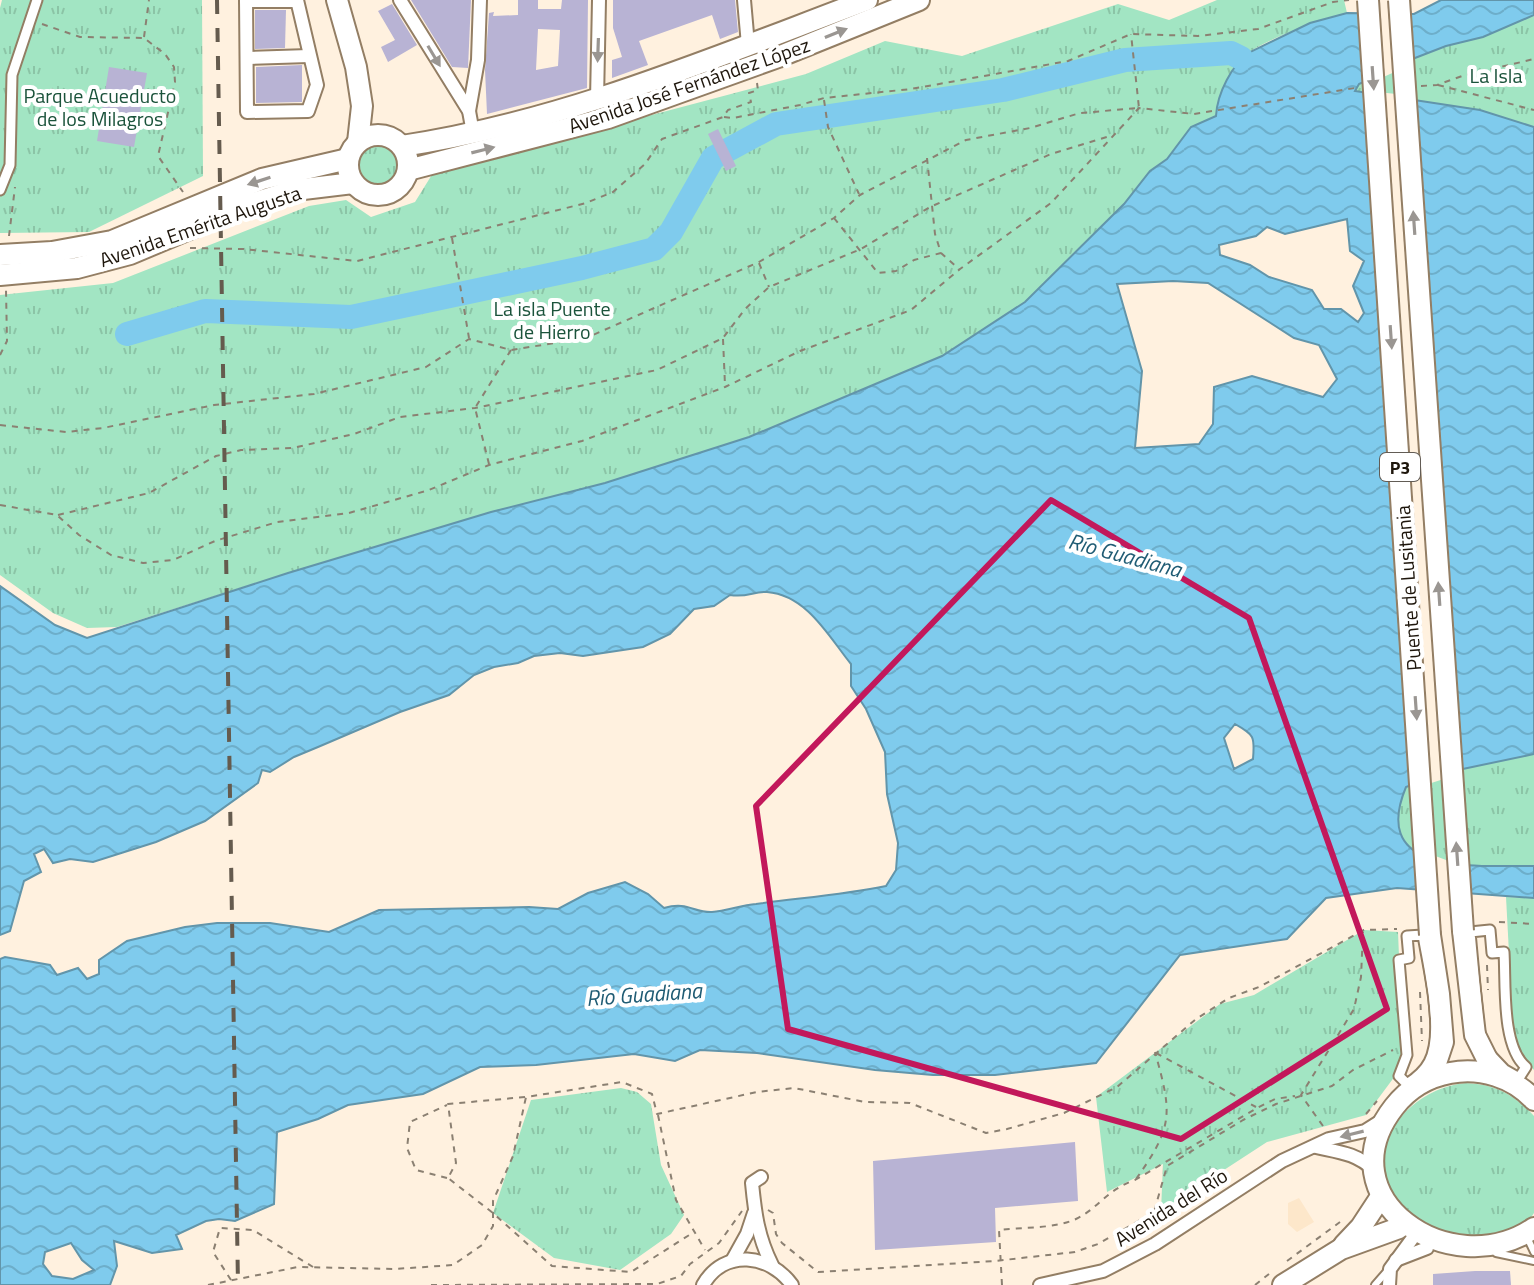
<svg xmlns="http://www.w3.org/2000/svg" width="1534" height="1285" font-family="'Titillium Web',sans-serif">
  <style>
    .built { fill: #fde7ca }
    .grass { fill: url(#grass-tufts) }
    .water { fill: url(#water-waves); stroke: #6295aa; stroke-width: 2; fill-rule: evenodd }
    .pier { fill: #fff1df }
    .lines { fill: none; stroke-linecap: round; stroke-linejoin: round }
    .river { stroke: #7fcbed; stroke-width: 24 }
    .building { fill: #b8b3d4; fill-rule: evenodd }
    .service-casing { stroke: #937e64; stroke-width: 10 }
    .pedestrian-casing { stroke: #937e64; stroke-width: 13 }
    .minor-casing { stroke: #937e64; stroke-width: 16 }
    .primary-casing { stroke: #937e64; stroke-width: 24 }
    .path { stroke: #8b8072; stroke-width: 2; stroke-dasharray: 6 6; stroke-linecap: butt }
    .service { stroke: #fff; stroke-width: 6 }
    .pedestrian { stroke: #fff; stroke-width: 9 }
    .minor { stroke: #fff; stroke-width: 12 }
    .primary { stroke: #fff; stroke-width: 20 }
    .rail { stroke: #655b4e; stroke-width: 4; stroke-dasharray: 14 14; stroke-linecap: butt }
    .primary-bridge-casing { stroke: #937e64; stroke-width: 24; stroke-linecap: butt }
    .primary-bridge { stroke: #fff; stroke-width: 20 }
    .oneway { fill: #9a9692 }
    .marked { fill: none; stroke: #c2185b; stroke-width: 6; stroke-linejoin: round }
    .labels { text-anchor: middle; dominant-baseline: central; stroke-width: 8; stroke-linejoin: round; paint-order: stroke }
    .shield { fill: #fff; stroke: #625c55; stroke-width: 2 }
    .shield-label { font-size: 18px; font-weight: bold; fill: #1e160c }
    .park-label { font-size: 20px; fill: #1b533b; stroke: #fff }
    .street-label { font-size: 20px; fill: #1e160c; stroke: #fff }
    .water-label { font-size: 22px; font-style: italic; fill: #205c74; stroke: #fff }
  </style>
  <defs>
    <pattern id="grass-tufts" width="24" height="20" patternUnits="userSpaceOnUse" patternTransform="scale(2)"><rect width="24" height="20" fill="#a2e5c3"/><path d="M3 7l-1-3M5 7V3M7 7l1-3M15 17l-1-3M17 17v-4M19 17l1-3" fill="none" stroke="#8bc4a6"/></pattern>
    <pattern id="water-waves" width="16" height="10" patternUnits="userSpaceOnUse" patternTransform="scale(2)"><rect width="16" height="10" fill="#7fcbed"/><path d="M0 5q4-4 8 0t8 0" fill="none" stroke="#6daeca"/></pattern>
  </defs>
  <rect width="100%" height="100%" fill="#fff1df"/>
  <!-- built -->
  <path class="built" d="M1299,1198L1314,1222L1297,1232L1288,1224V1203Z"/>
  <!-- grass -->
  <g class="grass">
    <path d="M2,0H202L203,176L89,232L0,233V8Z"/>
    <path d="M1217,0H1344L1347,13C1321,20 1261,40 1242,58C1229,70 1217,99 1216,116L1191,127L1167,159L1150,171L1124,204L1025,302L942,356L749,437L605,483L491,512L288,573L117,627L87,628L53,613L0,575V295L113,283L309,206L346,200L371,217L415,202L433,173L806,74L885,41L962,56L1118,4L1169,20Z"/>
    <path d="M1534,15V127L1480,110L1355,91L1359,84L1415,58L1446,46L1483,37Z"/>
    <circle cx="379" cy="165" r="20"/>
    <path d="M1534,754V866C1480,865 1369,878 1406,787L1439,774Z"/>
    <path d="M1506,897L1534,898V1070L1514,1047Z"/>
    <path d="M1364,930L1398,932L1403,1054L1395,1076L1366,1115L1267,1142L1161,1211L1163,1164L1107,1192L1096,1097L1220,1004L1254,995Z"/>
    <path d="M1466,1083C1495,1084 1515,1095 1534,1116V1213L1530,1219L1475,1247L1399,1211C1395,1200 1388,1188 1386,1176C1376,1126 1421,1087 1466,1083Z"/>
    <path d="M621,1088L637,1092L651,1104L661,1165L684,1215L671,1234L620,1270L554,1258L493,1213L531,1100Z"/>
  </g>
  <!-- water -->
  <path class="water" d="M1441,0H1534V15L1483,37L1446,46L1415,58L1359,84L1355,91L1480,110L1534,127V754L1439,774L1406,787C1368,878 1480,865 1534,866V898L1397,888L1326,898L1287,939L1180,955L1096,1063L995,1075H933L875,1070L757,1053L700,1050L675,1061L634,1054L536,1065L480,1067L423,1094L348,1105L318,1119L277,1132L274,1204L235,1221L219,1219L206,1221L176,1235L182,1249L152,1253L114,1241L117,1266L110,1285H0V959L5,957L50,965L57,975L78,968L87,979L99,974V960L127,941L185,927L217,923H270L329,932L379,910L529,907L558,909L588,893L625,882L648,894L664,908C688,901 694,913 712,912C727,911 741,905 756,904C799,898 843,895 886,886L896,870L898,843L887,794L885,752L866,709L851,686V664C829,637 807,595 767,592C754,591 747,598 730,595L714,606L694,609L670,634L643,647L583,656L560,653L534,656L518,663L494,667L474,675L449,695L400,712L318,747L294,757L270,772L262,770L258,783L205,821L156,842L93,862L70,859L53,863L44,849L34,854L41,872L24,881L10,931L0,935V586L55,625L87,638L288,573L491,512L605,483L749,437L942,356L1025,302L1124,204L1150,171L1167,159L1191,127L1216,116C1217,94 1232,64 1250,52L1310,23L1347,13L1414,14ZM1347,219L1350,251L1364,261L1353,286L1364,313L1358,322L1341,309H1324L1312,290L1269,277L1250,265L1220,255L1219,245L1256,236L1267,227L1285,234ZM1173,281L1208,283L1294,338L1319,345L1337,379L1323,397L1252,376L1214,387L1213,424L1199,444L1135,448L1142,371L1117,284ZM1235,724C1254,735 1255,736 1253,759L1234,769L1224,738ZM71,1243L82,1260L94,1270L73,1279L52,1276L43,1264L45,1252Z"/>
  <!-- pier -->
  <g class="pier">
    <path d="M1361,9L1408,10L1412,64L1366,85Z"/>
    <path d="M1378,92L1414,96L1459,774L1413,789Z"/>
    <path d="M1417,849L1446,860L1465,861L1467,898L1420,894Z"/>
  </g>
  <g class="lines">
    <!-- river -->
    <path class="river" d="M127,334L205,311L351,317L582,268L654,249L671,232L713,158L776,124L1003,90L1125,60L1231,53L1241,58"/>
  </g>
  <!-- building -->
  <g class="building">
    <path d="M411,0H471L468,68L452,67Z"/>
    <path d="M518,0H538V9H561L562,0H588L587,88L487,114L485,70L489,13L494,12L493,16L518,15ZM538,29L560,30L558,66L536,70Z"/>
    <path d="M613,0H735L738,32L720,39L712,15L639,41L648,65L612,78V60L622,57L613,28Z"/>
    <path d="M392,4L417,45L388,62L381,47L395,40L378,11Z"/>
    <path d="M255,10H286L285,48L255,49Z"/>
    <path d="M302,65V102L256,103V67Z"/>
    <path d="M109,67L147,73L134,147L97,141Z"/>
    <path d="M718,129L736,166L726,171L708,134Z"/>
    <path d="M1075,1142L1078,1201L995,1208L996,1242L875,1250L873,1161Z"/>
    <path d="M1475,1271H1510L1511,1285H1433V1274Z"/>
  </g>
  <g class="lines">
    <!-- service casing -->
    <g class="service-casing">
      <g id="service">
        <path d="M1527,1237L1534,1252"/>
        <path d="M1496,1253L1534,1261"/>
        <path d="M1375,1285L1389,1269"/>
      </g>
    </g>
    <!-- pedestrian casing -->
    <g class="pedestrian-casing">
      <g id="pedestrian">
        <path d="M0,190L10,165L12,75L37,0"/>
        <path d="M1490,930L1492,953L1504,952C1506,983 1501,1046 1526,1067L1519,1078L1505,1070L1485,1049L1479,1029L1470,932Z"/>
        <path d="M1423,935C1428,967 1445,1032 1429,1062C1424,1072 1416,1078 1407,1084L1399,1076L1407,1055L1399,960L1409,958L1407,936Z"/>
      </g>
    </g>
    <!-- minor casing -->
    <g class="minor-casing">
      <g id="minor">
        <path d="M246,0L247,112L308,111L317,85L297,0"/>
        <path d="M400,0L469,111L473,133"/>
        <path d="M744,0L748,45"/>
        <path d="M246,1H297"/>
        <path d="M247,58L309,56"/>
        <path d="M597,100L599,0"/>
        <path d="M469,111L478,60L480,0"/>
        <path d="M1316,1147C1339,1152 1356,1153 1374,1170"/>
        <path d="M761,1177L752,1183C755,1214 758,1237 772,1265"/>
        <path d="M1396,1260L1427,1248"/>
        <path d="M732,1261L747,1234L754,1213"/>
        <path d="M703,1285C724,1248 770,1254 792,1285"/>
        <path d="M1040,1285L1103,1271L1155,1244L1282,1161L1329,1139L1365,1131L1384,1119"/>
        <path d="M1389,1285L1390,1269L1412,1239"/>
      </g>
    </g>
    <!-- primary casing -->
    <g class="primary-casing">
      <g id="primary">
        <path d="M337,0L356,67L362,106L358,142"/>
        <circle cx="378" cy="165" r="30"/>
        <path d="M402,146C563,122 715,57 867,0"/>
        <path d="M408,170L608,118L778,57L919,0"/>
        <path d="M0,255L52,252L112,241L262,179L348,159"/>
        <path d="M0,275L77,268L130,254L244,206L295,190L353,183"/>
        <path d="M1463,931L1475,1035L1495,1075"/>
        <path d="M1430,935L1439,994L1443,1042L1431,1078"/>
        <path d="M1534,1100C1513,1077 1480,1067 1450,1073C1428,1077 1408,1089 1394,1107C1323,1198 1450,1285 1534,1228"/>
        <path d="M1344,1245L1361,1227L1380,1198"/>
        <path d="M1283,1285L1341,1249L1399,1228"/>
      </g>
    </g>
    <!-- path -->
    <g class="path">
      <path d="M42,24L80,37L144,38L165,54L174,67L175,82L158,156L183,192"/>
      <path d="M144,37L149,0"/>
      <path d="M1438,85L1534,110"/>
      <path d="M1421,86L1437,85L1462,76L1534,59"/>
      <path d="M824,100L828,127L859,194"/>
      <path d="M724,117L733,118L800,105L824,98L911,89L1068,61L1131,34L1198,36L1258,29L1333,2L1349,0"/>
      <path d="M927,158L935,234L941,253L959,269"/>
      <path d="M834,218L878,273L896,271L914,260L941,253"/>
      <path d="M9,236L15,187"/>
      <path d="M452,238L469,338"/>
      <path d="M190,248L243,249L357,261L586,203L613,192L645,164L662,139L723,117L728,110L751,102L749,93L758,90L757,83"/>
      <path d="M759,263L769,287"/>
      <path d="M723,339L725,385"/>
      <path d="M0,355L7,341L6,290"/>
      <path d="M0,425L66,432L103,428L214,405L314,394L426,367L469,339L511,350L586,338L759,262L834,218L860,195L966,140L1030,128L1080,113L1139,108L1131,34"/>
      <path d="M489,464L475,408L511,350"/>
      <path d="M0,505L57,515L79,535L111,555L143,563L173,560L215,541L277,522L349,513L429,490L489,465L582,441L725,387L800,351L911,310L960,269L1051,203L1139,108L1194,114L1355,88"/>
      <path d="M58,515L149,493L216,456L241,450L293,448L354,434L400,417L475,408L657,370L723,338L745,309L769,287L861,249L930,207L1051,154L1110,136"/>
      <path d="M1499,922L1534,924"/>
      <path d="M1487,965L1488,990"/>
      <path d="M1420,992L1422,1041"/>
      <path d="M1156,1053L1256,1107"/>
      <path d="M525,1097L448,1104L456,1163L448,1178L493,1213L552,1266L631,1272L694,1232"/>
      <path d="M1366,1114L1377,1101"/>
      <path d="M658,1115L676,1200L705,1250"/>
      <path d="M1323,1126L1301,1095L1354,1009L1361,977L1363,932"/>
      <path d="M447,1178L416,1170L407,1148L410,1122L447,1105"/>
      <path d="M1136,1179C1174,1126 1172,1113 1155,1052"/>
      <path d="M768,1210L773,1213L776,1234L782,1243L818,1272L995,1261L1075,1252L1098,1244L1154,1212L1167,1166L1243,1120L1276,1104L1332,1086L1353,1070L1393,1050"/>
      <path d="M1287,1261L1340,1222"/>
      <path d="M231,1280L213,1252L220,1228L253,1230L313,1267"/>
      <path d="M208,1285L298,1267L395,1269L453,1265L482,1245L493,1226V1201L513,1156L526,1097L622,1082L652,1094L657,1114L757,1092L794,1088L865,1102L910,1103L986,1133L1007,1129L1064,1113L1117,1087L1196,1019L1229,998L1259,987L1364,930L1397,929"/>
      <path d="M431,1285L657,1284L681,1276L690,1264L719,1243L742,1211"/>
      <path d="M1002,1285L999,1230C1023,1227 1054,1229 1076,1219C1099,1208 1106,1190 1135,1180L1257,1108L1275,1099L1295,1096"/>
      <path d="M1255,1285L1269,1274"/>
    </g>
    <!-- service -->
    <use href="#service" class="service"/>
    <!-- pedestrian -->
    <use href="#pedestrian" class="pedestrian"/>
    <!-- minor -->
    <use href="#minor" class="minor"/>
    <!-- primary -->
    <use href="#primary" class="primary"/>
    <!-- rail -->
    <path class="rail" d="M217,0L238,1285"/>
    <!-- primary-bridge casing -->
    <g class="primary-bridge-casing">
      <g id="primary-bridge">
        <path d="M1368,0L1430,935"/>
        <path d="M1399,0L1463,931"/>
      </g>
    </g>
    <!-- primary-bridge -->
    <use href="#primary-bridge" class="primary-bridge"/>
  </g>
  <!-- one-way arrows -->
  <defs><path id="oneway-solid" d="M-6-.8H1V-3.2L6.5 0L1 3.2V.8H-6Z" transform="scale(2)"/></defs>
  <g class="oneway">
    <use href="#oneway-solid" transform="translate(836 33) rotate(-22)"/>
    <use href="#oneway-solid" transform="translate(598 50) rotate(92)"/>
    <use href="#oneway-solid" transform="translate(434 56) rotate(59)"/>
    <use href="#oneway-solid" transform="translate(1373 78) rotate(86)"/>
    <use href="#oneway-solid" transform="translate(483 150) rotate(-14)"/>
    <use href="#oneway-solid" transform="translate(259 181) rotate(162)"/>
    <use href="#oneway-solid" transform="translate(1414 223) rotate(-94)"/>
    <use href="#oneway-solid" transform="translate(1391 337) rotate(86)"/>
    <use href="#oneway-solid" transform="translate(1439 594) rotate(-94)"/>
    <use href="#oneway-solid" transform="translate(1416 708) rotate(86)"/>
    <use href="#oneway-solid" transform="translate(1457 854) rotate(-94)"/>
    <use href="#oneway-solid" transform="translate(1352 1134) rotate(166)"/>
  </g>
  <!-- marked area -->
  <path class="marked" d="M1051,500L1249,618L1387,1009L1181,1139L788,1029L756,806Z"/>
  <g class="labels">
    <!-- shield labels -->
    <rect class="shield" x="1380" y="453" width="40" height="28" rx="6"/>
    <g class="shield-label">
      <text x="1400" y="467">P3</text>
    </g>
    <!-- park labels -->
    <g class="park-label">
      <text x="1496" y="75">La Isla</text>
      <text x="100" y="95">Parque Acueducto<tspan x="100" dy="23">de los Milagros</tspan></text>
      <text x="552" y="308">La isla Puente<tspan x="552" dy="23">de Hierro</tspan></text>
    </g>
    <!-- street labels -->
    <g class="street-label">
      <text transform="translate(689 85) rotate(-19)">Avenida José Fernández López</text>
      <text transform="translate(200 226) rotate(-19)">Avenida Emérita Augusta</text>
      <text transform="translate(1408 588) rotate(-94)">Puente de Lusitania</text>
      <text transform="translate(1171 1207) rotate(-32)">Avenida del Río</text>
    </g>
    <!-- water labels -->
    <g class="water-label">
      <text transform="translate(1125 555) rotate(15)">Río Guadiana</text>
      <text transform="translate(644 994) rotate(-4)">Río Guadiana</text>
    </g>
  </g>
</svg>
